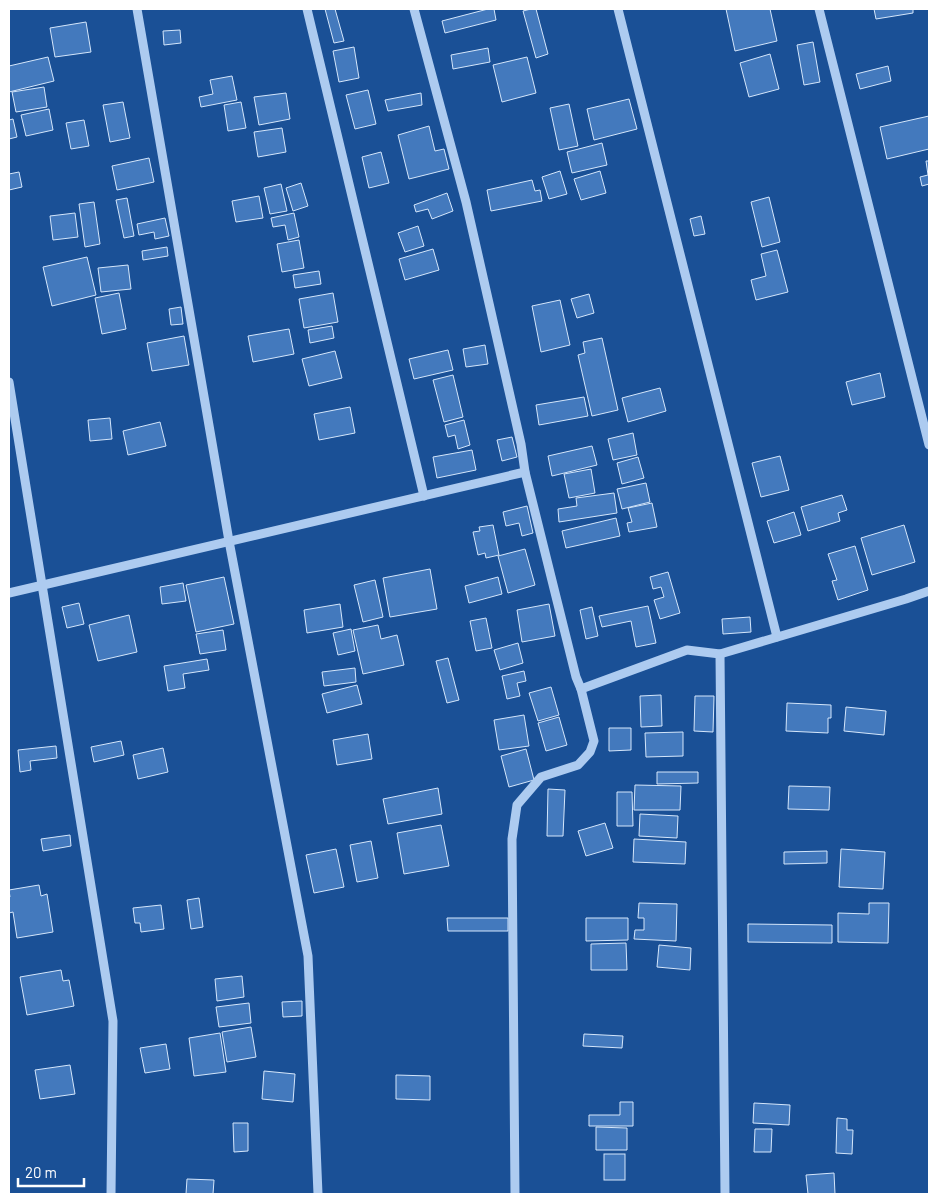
<svg xmlns="http://www.w3.org/2000/svg" width="938" height="1203" font-family="Barlow,sans-serif">
  <style>
    .building { fill: #4379bd; stroke: #d4e6fb }
    .lines { fill: none; stroke-linecap: round; stroke-linejoin: round }
    .minor { stroke: #adcbf0; stroke-width: 9 }
  </style>
  <rect width="100%" height="100%" fill="#1a5096"/>
  <!-- building -->
  <g class="building">
    <path d="M325,9H335L344,41L334,43Z"/>
    <path d="M488,9H494L496,20L445,33L442,21Z"/>
    <path d="M531,9H536L548,54L536,58L523,11Z"/>
    <path d="M726,9H770L777,41L735,51Z"/>
    <path d="M874,9H913V13L876,19Z"/>
    <path d="M86,22L91,52L55,57L50,28Z"/>
    <path d="M180,30L181,43L164,45L163,31Z"/>
    <path d="M813,42L820,82L804,85L797,45Z"/>
    <path d="M354,47L359,78L339,82L333,51Z"/>
    <path d="M488,48L490,62L453,69L451,55Z"/>
    <path d="M770,54L779,89L749,97L740,63Z"/>
    <path d="M48,57L54,81L9,92V66Z"/>
    <path d="M527,57L536,93L502,102L493,65Z"/>
    <path d="M888,66L891,81L860,89L856,74Z"/>
    <path d="M232,76L237,100L201,107L199,97L213,94L210,80Z"/>
    <path d="M44,87L47,107L16,112L12,92Z"/>
    <path d="M368,90L376,124L355,129L346,95Z"/>
    <path d="M286,93L290,119L259,125L254,97Z"/>
    <path d="M421,93L422,105L388,111L385,100Z"/>
    <path d="M629,99L637,129L594,140L587,109Z"/>
    <path d="M123,102L130,138L110,142L103,105Z"/>
    <path d="M241,102L246,128L228,131L224,105Z"/>
    <path d="M569,104L578,146L559,150L550,108Z"/>
    <path d="M49,109L53,130L26,136L21,115Z"/>
    <path d="M929,116V149L887,159L880,127Z"/>
    <path d="M13,119L17,137L9,139V120Z"/>
    <path d="M84,120L89,146L71,149L66,123Z"/>
    <path d="M429,126L435,151L444,149L449,169L409,179L398,135Z"/>
    <path d="M282,128L286,152L258,157L254,132Z"/>
    <path d="M602,143L607,165L572,173L567,152Z"/>
    <path d="M381,152L389,183L369,188L362,157Z"/>
    <path d="M149,158L154,182L117,190L112,166Z"/>
    <path d="M926,161H929V184L922,186L920,177L928,175Z"/>
    <path d="M560,171L567,194L549,199L542,177Z"/>
    <path d="M600,171L606,193L581,200L574,179Z"/>
    <path d="M19,172L22,187L9,190V174Z"/>
    <path d="M532,180L535,191L540,190L542,201L491,211L487,190Z"/>
    <path d="M301,183L308,206L293,211L286,188Z"/>
    <path d="M281,184L287,211L270,214L264,188Z"/>
    <path d="M447,193L453,211L432,219L428,209L416,212L414,205Z"/>
    <path d="M259,196L263,218L236,222L232,201Z"/>
    <path d="M769,197L780,242L762,247L751,202Z"/>
    <path d="M127,198L134,236L124,238L116,200Z"/>
    <path d="M94,202L100,244L85,247L79,204Z"/>
    <path d="M75,213L78,237L53,240L50,216Z"/>
    <path d="M294,213L299,237L288,240L285,225L273,227L271,218Z"/>
    <path d="M701,216L705,234L694,236L690,219Z"/>
    <path d="M165,218L169,236L155,239L154,232L139,235L137,224Z"/>
    <path d="M418,226L424,246L405,252L398,233Z"/>
    <path d="M299,240L304,268L282,272L277,244Z"/>
    <path d="M167,247L168,256L143,260L142,251Z"/>
    <path d="M433,249L439,270L405,280L399,259Z"/>
    <path d="M777,250L788,292L756,300L751,280L766,276L761,254Z"/>
    <path d="M87,257L96,295L52,306L43,267Z"/>
    <path d="M128,265L131,289L101,292L98,268Z"/>
    <path d="M319,271L321,284L295,288L293,275Z"/>
    <path d="M119,293L126,329L102,334L95,298Z"/>
    <path d="M333,293L338,322L304,328L299,299Z"/>
    <path d="M589,294L594,313L577,318L571,299Z"/>
    <path d="M560,300L570,345L541,352L532,306Z"/>
    <path d="M181,307L183,324L171,325L169,309Z"/>
    <path d="M332,326L334,338L310,343L308,330Z"/>
    <path d="M289,329L294,354L253,362L248,336Z"/>
    <path d="M184,336L189,365L152,371L147,343Z"/>
    <path d="M602,338L618,410L592,416L578,355L585,353L583,342Z"/>
    <path d="M485,345L488,364L466,367L463,349Z"/>
    <path d="M448,350L453,370L414,379L409,359Z"/>
    <path d="M335,351L342,378L309,386L302,359Z"/>
    <path d="M880,373L885,397L852,405L846,382Z"/>
    <path d="M453,375L463,417L444,422L433,380Z"/>
    <path d="M660,388L666,411L628,422L622,398Z"/>
    <path d="M584,397L588,416L539,425L536,405Z"/>
    <path d="M350,407L355,433L319,440L314,414Z"/>
    <path d="M110,418L112,439L90,441L88,420Z"/>
    <path d="M464,420L470,445L458,449L455,435L448,437L445,425Z"/>
    <path d="M160,422L166,446L128,455L123,431Z"/>
    <path d="M633,433L637,455L613,460L608,439Z"/>
    <path d="M512,437L517,457L502,461L497,440Z"/>
    <path d="M592,446L597,465L552,476L548,456Z"/>
    <path d="M472,450L476,470L437,478L433,457Z"/>
    <path d="M780,456L789,490L761,497L752,463Z"/>
    <path d="M638,457L644,478L622,484L617,463Z"/>
    <path d="M591,469L595,493L569,498L564,474Z"/>
    <path d="M646,483L650,502L622,509L617,489Z"/>
    <path d="M614,493L617,513L559,522L558,509L577,506L576,498Z"/>
    <path d="M842,495L847,510L838,513L840,521L808,531L801,507Z"/>
    <path d="M652,503L657,527L629,532L627,523L632,522L628,508Z"/>
    <path d="M527,506L533,533L522,536L519,523L506,526L503,512Z"/>
    <path d="M794,512L801,535L774,543L767,521Z"/>
    <path d="M616,518L620,536L566,548L562,531Z"/>
    <path d="M493,525L499,555L486,558L485,553L478,555L473,532L480,531L479,527Z"/>
    <path d="M904,525L915,562L872,575L861,538Z"/>
    <path d="M855,546L868,590L838,600L832,581L837,580L828,554Z"/>
    <path d="M525,549L535,585L508,593L498,556Z"/>
    <path d="M430,569L437,609L390,617L383,578Z"/>
    <path d="M668,572L680,613L660,619L654,600L664,597L661,587L653,589L650,577Z"/>
    <path d="M224,577L234,624L196,632L186,585Z"/>
    <path d="M498,577L502,594L469,603L465,586Z"/>
    <path d="M375,580L383,617L363,622L354,585Z"/>
    <path d="M183,583L186,601L162,604L160,587Z"/>
    <path d="M79,603L84,624L67,628L62,607Z"/>
    <path d="M340,604L343,627L307,633L304,610Z"/>
    <path d="M549,604L555,636L522,642L517,610Z"/>
    <path d="M648,606L656,643L636,647L631,621L602,627L599,616Z"/>
    <path d="M592,607L598,636L586,639L580,610Z"/>
    <path d="M129,615L137,652L98,661L89,625Z"/>
    <path d="M750,617L751,632L723,634L722,619Z"/>
    <path d="M486,618L492,648L476,651L470,621Z"/>
    <path d="M378,625L381,639L397,635L404,665L363,674L353,630Z"/>
    <path d="M351,629L355,651L338,655L333,633Z"/>
    <path d="M223,630L226,650L200,654L196,634Z"/>
    <path d="M518,643L523,663L500,670L494,650Z"/>
    <path d="M448,658L459,700L447,703L436,661Z"/>
    <path d="M207,659L209,670L183,674L185,688L168,691L164,666Z"/>
    <path d="M355,668L356,682L324,686L322,672Z"/>
    <path d="M524,671L526,681L517,683L520,696L507,699L502,676Z"/>
    <path d="M357,685L362,704L327,713L322,694Z"/>
    <path d="M551,687L559,715L538,721L529,693Z"/>
    <path d="M661,695L662,726L641,727L640,696Z"/>
    <path d="M695,696H714L713,732L694,731Z"/>
    <path d="M787,703L831,705V718H828V733L786,731Z"/>
    <path d="M846,707L886,711L884,735L844,731Z"/>
    <path d="M524,715L529,746L499,750L494,720Z"/>
    <path d="M559,717L567,745L546,751L538,723Z"/>
    <path d="M609,728H631V750L609,751Z"/>
    <path d="M683,732V756L646,757L645,733Z"/>
    <path d="M368,734L372,759L337,765L333,740Z"/>
    <path d="M121,741L124,755L94,762L91,747Z"/>
    <path d="M56,746L57,758L30,761L31,770L20,772L18,750Z"/>
    <path d="M163,748L168,772L138,779L133,755Z"/>
    <path d="M526,749L534,780L509,787L501,756Z"/>
    <path d="M657,772H698V783L657,784Z"/>
    <path d="M635,785L681,786L680,810H634Z"/>
    <path d="M789,786L830,787L829,810L788,809Z"/>
    <path d="M438,788L442,814L388,824L383,799Z"/>
    <path d="M548,789L565,790L563,836H547Z"/>
    <path d="M617,792H632L633,826H617Z"/>
    <path d="M640,814L678,816L677,838L639,836Z"/>
    <path d="M605,823L613,848L586,856L578,831Z"/>
    <path d="M441,825L449,866L404,874L397,833Z"/>
    <path d="M70,835L71,846L43,851L41,839Z"/>
    <path d="M634,839L686,842L685,864L633,862Z"/>
    <path d="M371,841L378,878L357,882L350,845Z"/>
    <path d="M336,849L344,887L314,893L306,855Z"/>
    <path d="M841,849L885,852L883,889L839,887Z"/>
    <path d="M827,851V863L784,864V852Z"/>
    <path d="M39,885L41,896L47,894L53,932L17,938L13,912L9,913V898L10,897L9,890Z"/>
    <path d="M199,898L203,927L191,929L187,900Z"/>
    <path d="M639,903L677,904L676,941L634,939L635,930H644V918H638Z"/>
    <path d="M869,903H889L888,943L838,942V913L869,914Z"/>
    <path d="M161,905L164,929L141,932L140,923H135L133,908Z"/>
    <path d="M447,918H508V931H448Z"/>
    <path d="M586,918H628V940L586,941Z"/>
    <path d="M748,924L832,925V943L748,942Z"/>
    <path d="M626,943L627,970H591V944Z"/>
    <path d="M659,945L691,948L690,970L657,967Z"/>
    <path d="M61,970L63,981L69,980L74,1006L27,1015L20,977Z"/>
    <path d="M242,976L244,997L217,1001L215,979Z"/>
    <path d="M302,1001V1016L283,1017L282,1002Z"/>
    <path d="M249,1003L251,1023L219,1027L216,1007Z"/>
    <path d="M251,1027L256,1057L227,1062L222,1032Z"/>
    <path d="M220,1033L226,1072L194,1076L189,1038Z"/>
    <path d="M584,1034L623,1036L622,1048L583,1046Z"/>
    <path d="M166,1044L170,1069L145,1073L140,1048Z"/>
    <path d="M70,1065L75,1094L40,1099L35,1070Z"/>
    <path d="M264,1071L295,1074L293,1102L262,1099Z"/>
    <path d="M396,1075L430,1076V1100L396,1099Z"/>
    <path d="M620,1102H633V1126H589V1115H620Z"/>
    <path d="M754,1103L790,1105L789,1125L753,1123Z"/>
    <path d="M837,1118L847,1119V1130H853L852,1154L836,1153Z"/>
    <path d="M233,1123H248V1151L234,1152Z"/>
    <path d="M596,1127L627,1128V1150H596Z"/>
    <path d="M755,1129H772L771,1152H754Z"/>
    <rect x="604" y="1154" width="21" height="26"/>
    <path d="M834,1173L835,1194H808L806,1175Z"/>
    <path d="M187,1179L214,1180L213,1194H186Z"/>
  </g>
  <g class="lines">
    <!-- minor -->
    <g class="minor">
      <path d="M137,9L229,541L308,956L318,1194"/>
      <path d="M307,9L424,496"/>
      <path d="M414,9L466,202L521,444L525,472L576,677L581,689L594,741L590,752L578,765L541,777L517,805L512,839L515,1194"/>
      <path d="M618,9L777,637"/>
      <path d="M819,9L929,445"/>
      <path d="M9,382L113,1021L111,1194"/>
      <path d="M9,593L525,472"/>
      <path d="M720,654L725,1194"/>
      <path d="M581,689L687,650L720,654L906,599L929,591"/>
    </g>
  </g>
  <!-- border -->
  <rect width="938" height="1203" fill="none" stroke="#ffffff" stroke-width="20"/>
  <!-- scale -->
  <path d="M18 1178v8h66v-8" fill="none" stroke="#ffffff" stroke-width="2.5"/>
  <text x="25" y="1178" font-size="15" fill="#ffffff" stroke="#1a5096" stroke-width="4" paint-order="stroke">20 m</text>
</svg>
